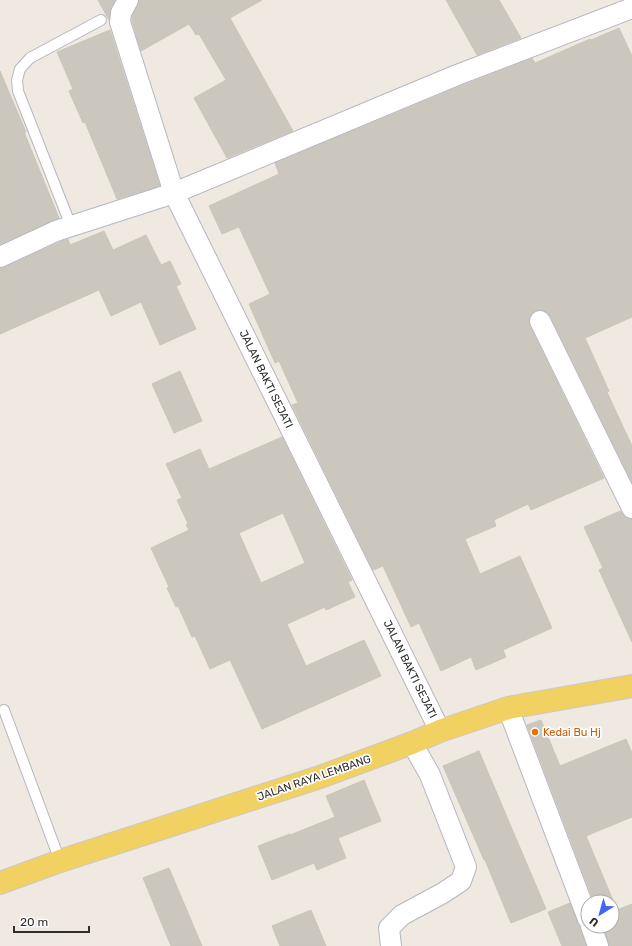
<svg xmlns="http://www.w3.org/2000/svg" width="632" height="946" font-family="Rubik,sans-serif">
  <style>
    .building { fill: #cbc7bf; stroke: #cbc5ba; fill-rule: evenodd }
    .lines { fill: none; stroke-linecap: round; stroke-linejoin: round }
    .service-casing { stroke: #b4b7c1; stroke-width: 12 }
    .minor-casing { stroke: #b4b7c1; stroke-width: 22 }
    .primary-casing { stroke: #c9c9c9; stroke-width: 24 }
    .service { stroke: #fff; stroke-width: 10 }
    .minor { stroke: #fff; stroke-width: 20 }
    .primary { stroke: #f2d163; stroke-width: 22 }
    .food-dot { fill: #e8710a; stroke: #fff; stroke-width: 1.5 }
    .labels { text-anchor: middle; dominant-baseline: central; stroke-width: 3.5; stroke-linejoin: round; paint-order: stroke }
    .street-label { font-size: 11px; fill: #2e2e2e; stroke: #fff }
    .food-label { font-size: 11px; fill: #c56008; stroke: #fff; text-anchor: start }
  </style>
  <rect width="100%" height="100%" fill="#efe9e1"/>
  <!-- building -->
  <g class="building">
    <path d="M98,0H115L111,8L109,20Z"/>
    <path d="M139,0H262L230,18L293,131L227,158L194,98L226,80L199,34L196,35L189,24L141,51L132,21V16Z"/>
    <path d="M446,0H499L521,38L477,55Z"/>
    <path d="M619,28L632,56V317L585,338L609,391L607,392L632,446V482L550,316L547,312L541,310L535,311L530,315L529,320L530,326L604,478L531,510L528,504L494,520L496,526L465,539L480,574L520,556L552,628L503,650L506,657L476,670L471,657L441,671L419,623L411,627L383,566L373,570L292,405L298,403L279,361L275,363L249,304L270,294L239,227L222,234L209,206L279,174L275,163L461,86L532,58L535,63L590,39L591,40Z"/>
    <path d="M110,30L160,186L117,199L85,122L83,123L69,91L73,89L57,52Z"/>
    <path d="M0,71L26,132H24L59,218L0,244Z"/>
    <path d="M104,231L113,250L146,235L161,265L170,261L181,284L176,286L196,329L160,345L141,302L111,316L99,290L0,334V268L5,267L60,242L68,239L70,245Z"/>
    <path d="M180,371L202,421L174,433L152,384Z"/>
    <path d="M282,437L352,580L348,582L355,597L326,610L325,607L287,624L306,666L364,640L381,676L262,729L230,660L210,669L195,636L192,637L178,606L176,607L167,588L169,587L151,548L189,530L186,525L188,524L177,500L182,498L166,464L200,449L209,469ZM283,513L305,563L261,583L239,533Z"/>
    <path d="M620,511L625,517L632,519V642L599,570L603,568L584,527Z"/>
    <path d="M541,720L560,766L626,739L632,753V817L586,836L617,910L632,904V946H609L603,926H612V902H594L527,725Z"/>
    <path d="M479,751L546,909L511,923L485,860H484L443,766Z"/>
    <path d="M364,780L381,821L338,838L346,858L317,870L314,863L272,880L258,846L290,834V835L335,817L326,796Z"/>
    <path d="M169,868L202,946H171L143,878Z"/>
    <path d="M570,903L580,927L586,946H562L548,912Z"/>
    <path d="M311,910L326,946H280L272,926Z"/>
  </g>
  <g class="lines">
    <!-- service casing -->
    <g class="service-casing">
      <g id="service">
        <path d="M71,226L18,91L17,80L20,69L30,58L101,20"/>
        <path d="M4,710L60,861"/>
      </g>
    </g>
    <!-- minor casing -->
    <g class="minor-casing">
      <g id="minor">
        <path d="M128,0L121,13L120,22L174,193L457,75L632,8"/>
        <path d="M0,257L56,231L174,193L440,731"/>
        <path d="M540,321L632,508"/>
        <path d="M508,708L588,919"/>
        <path d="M591,926L598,946"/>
        <path d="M391,946L389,928L402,915L443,893L461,881L466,867L430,775L412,743"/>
      </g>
    </g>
    <!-- primary casing -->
    <g class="primary-casing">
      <path id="primary" d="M0,883L60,861L320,777L412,743L440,731L508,708L632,686"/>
    </g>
    <!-- service -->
    <use href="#service" class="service"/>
    <!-- minor -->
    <use href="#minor" class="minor"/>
    <!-- primary -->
    <use href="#primary" class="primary"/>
  </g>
  <!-- markers -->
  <circle class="food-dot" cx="535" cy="732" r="4"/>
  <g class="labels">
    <!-- street labels -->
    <g class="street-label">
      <text transform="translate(266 379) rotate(64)">JALAN BAKTI SEJATI</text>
      <text transform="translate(410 669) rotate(64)">JALAN BAKTI SEJATI</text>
      <text transform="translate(314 778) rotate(-19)">JALAN RAYA LEMBANG</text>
    </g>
    <!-- food labels -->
    <g class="food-label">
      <text x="543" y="732">Kedai Bu Hj</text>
    </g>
  </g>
  <!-- north arrow -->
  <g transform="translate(600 914) rotate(217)"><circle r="19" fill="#ffffff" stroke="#ababab"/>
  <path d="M0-3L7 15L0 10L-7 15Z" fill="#4264fb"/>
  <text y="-6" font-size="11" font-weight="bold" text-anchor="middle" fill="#2e2e2e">U</text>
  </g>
  <!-- scale -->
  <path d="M14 926v6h75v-6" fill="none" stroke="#2e2e2e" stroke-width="2"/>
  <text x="20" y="926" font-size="12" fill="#2e2e2e" stroke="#ffffff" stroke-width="3" paint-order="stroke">20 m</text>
</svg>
